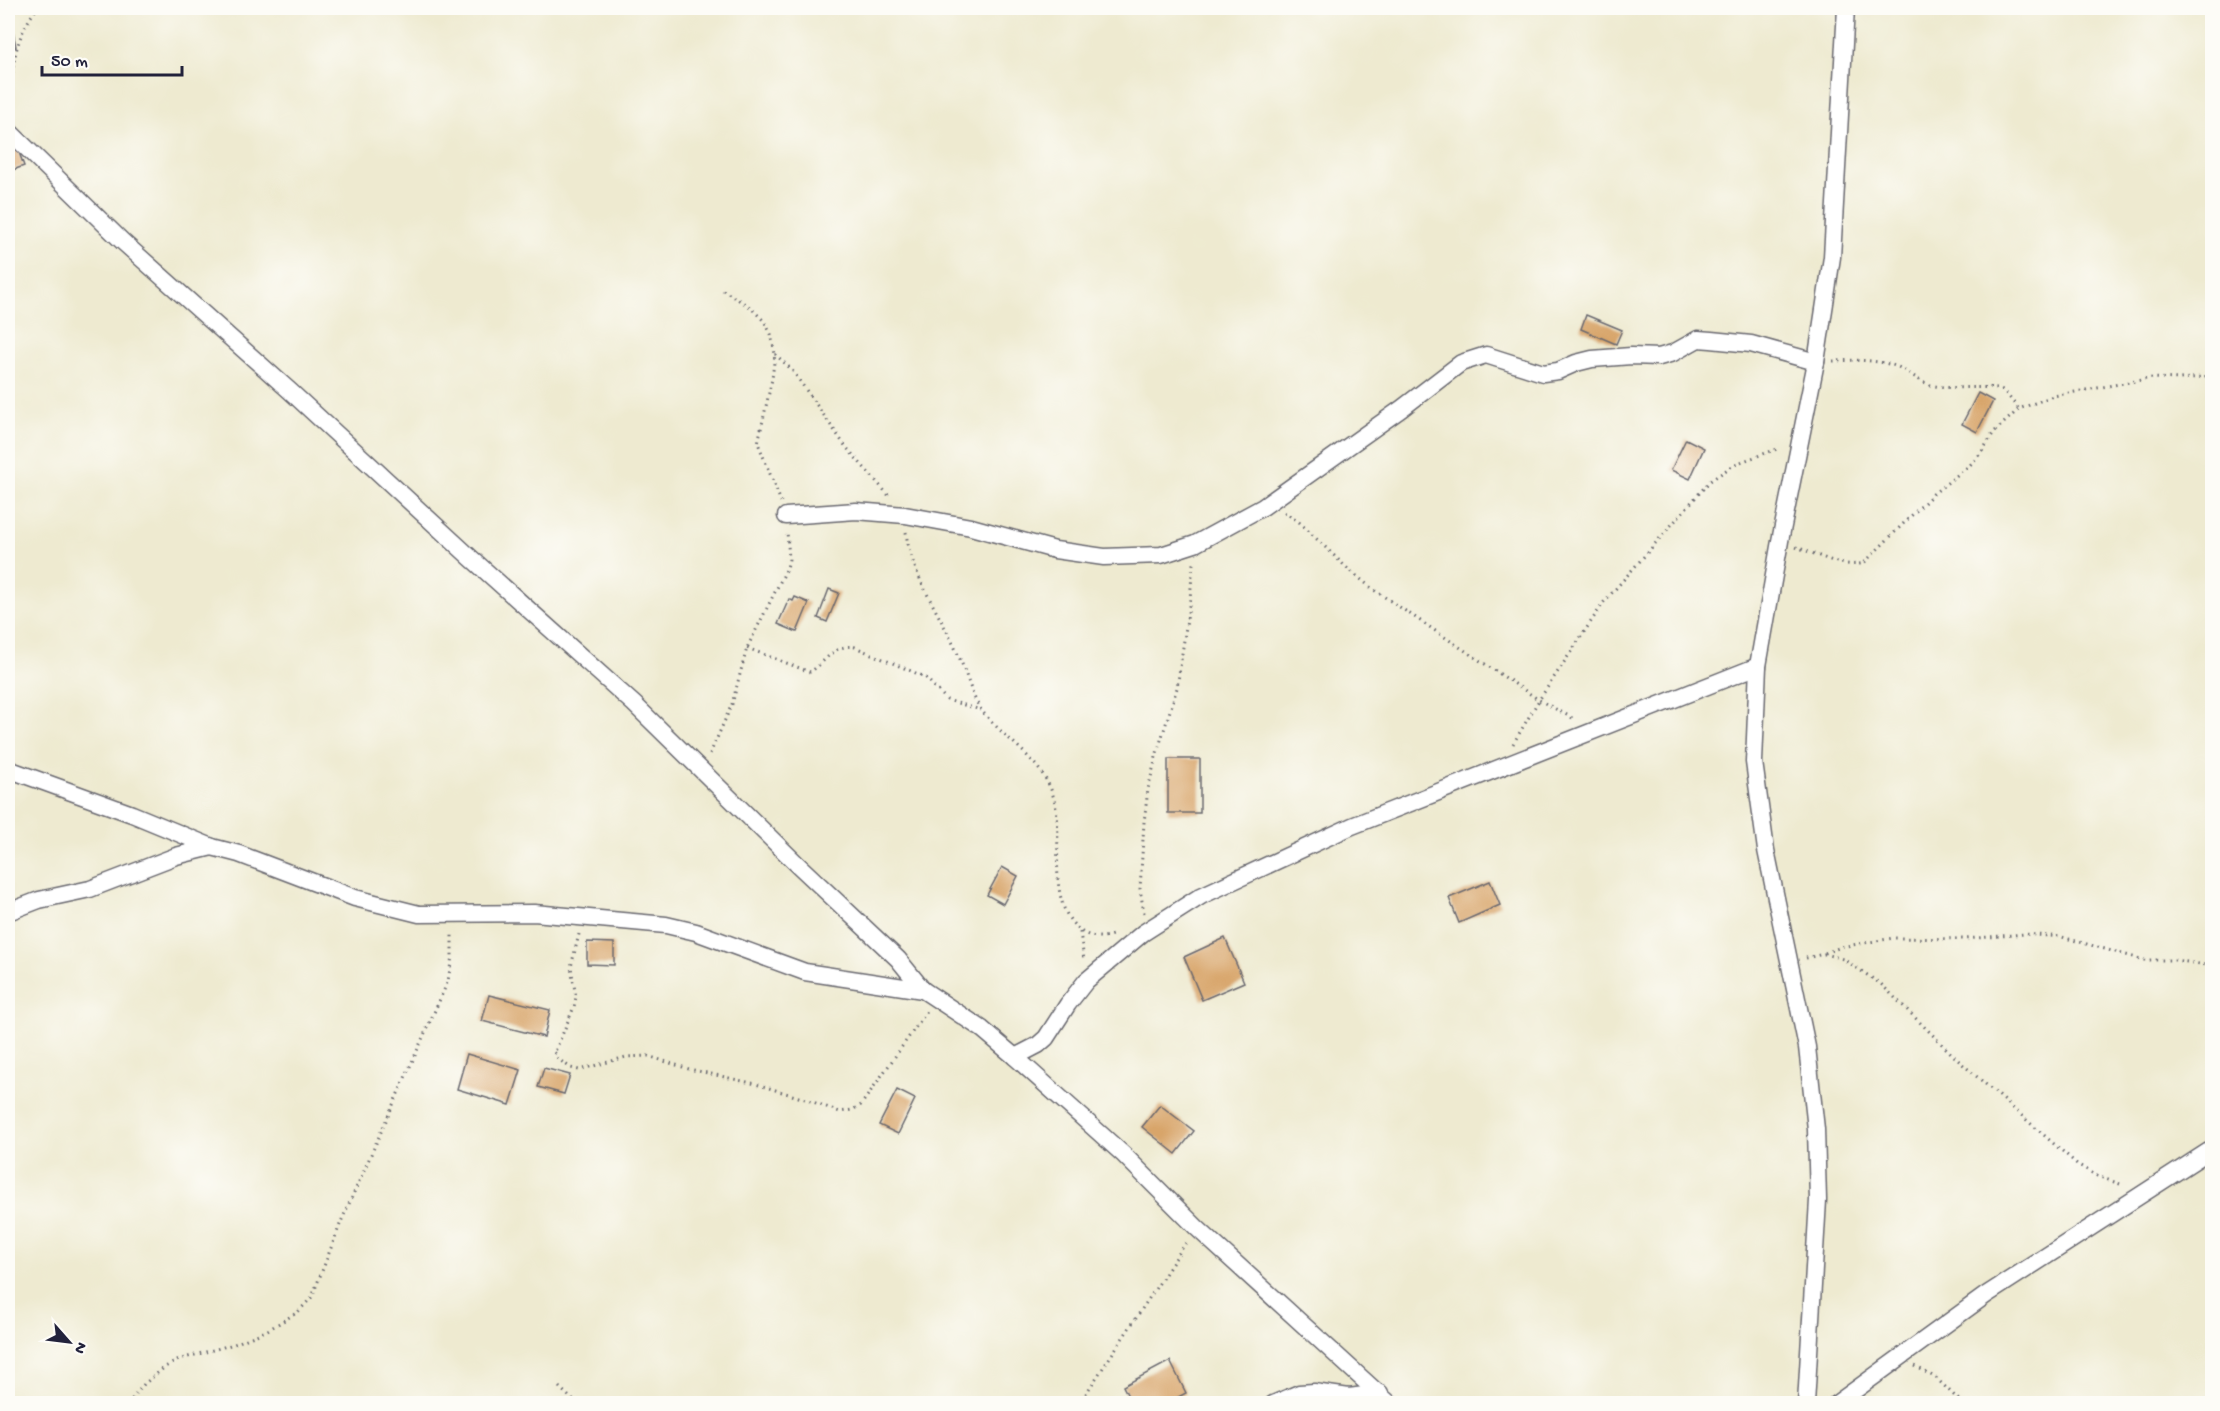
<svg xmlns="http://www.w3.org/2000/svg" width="2220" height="1411" font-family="'Gochi Hand',sans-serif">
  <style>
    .building { fill: #d8a56a }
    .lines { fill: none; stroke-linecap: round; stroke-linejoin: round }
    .minor-casing { stroke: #69686f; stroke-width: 19 }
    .path { stroke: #69686f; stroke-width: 3; stroke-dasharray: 1.5 4.5; stroke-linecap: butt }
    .minor { stroke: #fff; stroke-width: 16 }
  </style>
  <rect width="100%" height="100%" fill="#fdfcf7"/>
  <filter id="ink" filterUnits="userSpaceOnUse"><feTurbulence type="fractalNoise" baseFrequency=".0167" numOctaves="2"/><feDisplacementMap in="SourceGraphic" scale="12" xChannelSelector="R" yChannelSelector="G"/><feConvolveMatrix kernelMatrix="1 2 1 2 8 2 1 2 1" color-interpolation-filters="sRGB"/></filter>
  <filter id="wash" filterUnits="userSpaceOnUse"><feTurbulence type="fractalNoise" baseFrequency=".008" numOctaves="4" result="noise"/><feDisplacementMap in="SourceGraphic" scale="24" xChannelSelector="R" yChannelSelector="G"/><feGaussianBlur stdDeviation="1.35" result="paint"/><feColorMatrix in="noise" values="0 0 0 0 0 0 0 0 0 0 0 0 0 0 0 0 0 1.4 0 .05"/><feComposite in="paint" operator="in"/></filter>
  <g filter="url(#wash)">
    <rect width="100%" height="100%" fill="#eeead0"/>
    <g id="blocks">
      <!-- building -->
      <g class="building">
        <path d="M13,32L16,47L8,49V34Z"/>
        <path d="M17,147L24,166L10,171L8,165V150Z"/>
        <path d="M1586,315L1622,330L1616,344L1581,329Z"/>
        <path d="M1978,393L1993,401L1977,432L1962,424Z"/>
        <path d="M1686,439L1704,448L1690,479L1671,470Z"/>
        <path d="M829,589L839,593L827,622L818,618Z"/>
        <path d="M795,597L809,603L797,632L778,624L789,599L793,601Z"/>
        <rect x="1168" y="759" width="32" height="54"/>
        <path d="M1002,867L1018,876L1003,904L987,895Z"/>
        <path d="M1490,881L1500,905L1459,923L1449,898Z"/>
        <path d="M1225,938L1244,982L1202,1000L1184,957Z"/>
        <path d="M587,942L614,943V965L587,964Z"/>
        <path d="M489,995L550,1010L544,1037L482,1021Z"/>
        <path d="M467,1054L521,1070L510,1105L457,1089Z"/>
        <path d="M544,1068L570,1075L564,1094L538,1087Z"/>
        <path d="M897,1090L915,1099L898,1134L879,1125Z"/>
        <path d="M1160,1105L1194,1131L1176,1154L1142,1127Z"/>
        <path d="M1170,1361L1186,1393L1165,1404H1132L1123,1386Z"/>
      </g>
    </g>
  </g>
  <g filter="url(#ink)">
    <use href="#blocks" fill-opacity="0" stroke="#69686f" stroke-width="1.5"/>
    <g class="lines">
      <!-- minor casing -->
      <g class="minor-casing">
        <g id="minor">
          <path d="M8,130L123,242L290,391L471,558L634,704L796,863L898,959L923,990"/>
          <path d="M786,516L856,511L905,515L971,527L1055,550L1104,557L1161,555L1195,544L1263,507L1401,409L1461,363L1486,355L1543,373L1558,371L1576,363L1592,359L1631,356L1659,357L1673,353L1698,339L1711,340L1751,344L1816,362"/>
          <path d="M8,769L132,814L212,847"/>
          <path d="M8,912L39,900L90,889L176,856L212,847L239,854L355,898L419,914L534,913L666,925L696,932L805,972L923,990L982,1029L1015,1057L1124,1155L1197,1228L1390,1404"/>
          <path d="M1015,1057L1038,1045L1046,1038L1068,1004L1086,981L1143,933L1201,896L1352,826L1758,666"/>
          <path d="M1273,1404L1299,1393L1314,1392L1349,1397L1380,1393"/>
          <path d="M1806,1404L1818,1200L1816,1129L1807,1047L1766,850L1754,762L1758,666L1780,541L1816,362L1832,257L1846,8"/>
          <path d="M1836,1404L1986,1295L2212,1149"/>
        </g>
      </g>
      <!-- path -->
      <g class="path">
        <path d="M13,115C10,75 12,41 37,8"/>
        <path d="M723,290L750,307L764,321L771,334L775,354L772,379L758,443L781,502"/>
        <path d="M775,354L792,370L846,447L890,497"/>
        <path d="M1833,361C1854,360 1877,359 1898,367C1909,372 1918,381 1931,385C1951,390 1976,386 1997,388L2003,390L2019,409"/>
        <path d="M1284,512L1299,522L1347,568L1374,590L1539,700L1576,720"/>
        <path d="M906,532C911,576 942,616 959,657C967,674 971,696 982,711C1003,737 1034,755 1049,785C1066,821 1051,865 1062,902C1069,926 1087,943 1112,935"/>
        <path d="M1796,547C1817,554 1842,569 1864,563L1933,494L1970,465L1981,453L1994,432L2019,409L2053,396L2152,378L2180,379L2212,376"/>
        <path d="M747,648L810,672C826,662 834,643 855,647L925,677L947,700L981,710"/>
        <path d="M1513,744L1539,700L1604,602L1710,481L1735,464L1780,448"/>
        <path d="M710,754L732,704L747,648L787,568L789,559L787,531"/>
        <path d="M1144,913L1140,889L1144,822L1148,789L1157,753L1177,688L1190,599L1193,563"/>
        <path d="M1080,932L1084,960"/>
        <path d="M579,934L571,967L576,997L574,1007L554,1054L555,1053L558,1059L571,1068L579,1070L626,1057L648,1056L689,1069L756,1084L805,1099L840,1112L852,1110L861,1105L927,1011"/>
        <path d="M1825,953L1841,947L1894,938L1965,939L2024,934L2062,937L2144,960H2175L2212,966"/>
        <path d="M1806,958L1824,954L1843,959L1881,984L1959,1061L2077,1164L2097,1176L2123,1185"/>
        <path d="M1915,1366L1936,1378L1963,1404"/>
        <path d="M559,1387L577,1404"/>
        <path d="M128,1404L144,1384L165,1367L181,1359L234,1344L266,1331L298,1312L312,1297L341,1222L448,981L452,956V932"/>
        <path d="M1079,1404L1187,1241"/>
      </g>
      <!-- minor -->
      <use href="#minor" class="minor"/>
    </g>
  </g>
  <!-- margin -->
  <rect width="2220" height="1411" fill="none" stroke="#fdfcf7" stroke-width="30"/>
  <!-- north arrow -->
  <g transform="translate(69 1342) rotate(118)" stroke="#fdfcf7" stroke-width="4.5" paint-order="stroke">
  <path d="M0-4.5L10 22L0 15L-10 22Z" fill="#22223b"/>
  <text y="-9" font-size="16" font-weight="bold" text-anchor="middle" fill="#22223b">N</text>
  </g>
  <!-- scale -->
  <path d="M42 66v9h140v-9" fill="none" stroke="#22223b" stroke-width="3"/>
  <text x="51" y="66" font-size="18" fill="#22223b" stroke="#fdfcf7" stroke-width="4.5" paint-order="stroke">50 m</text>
</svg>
